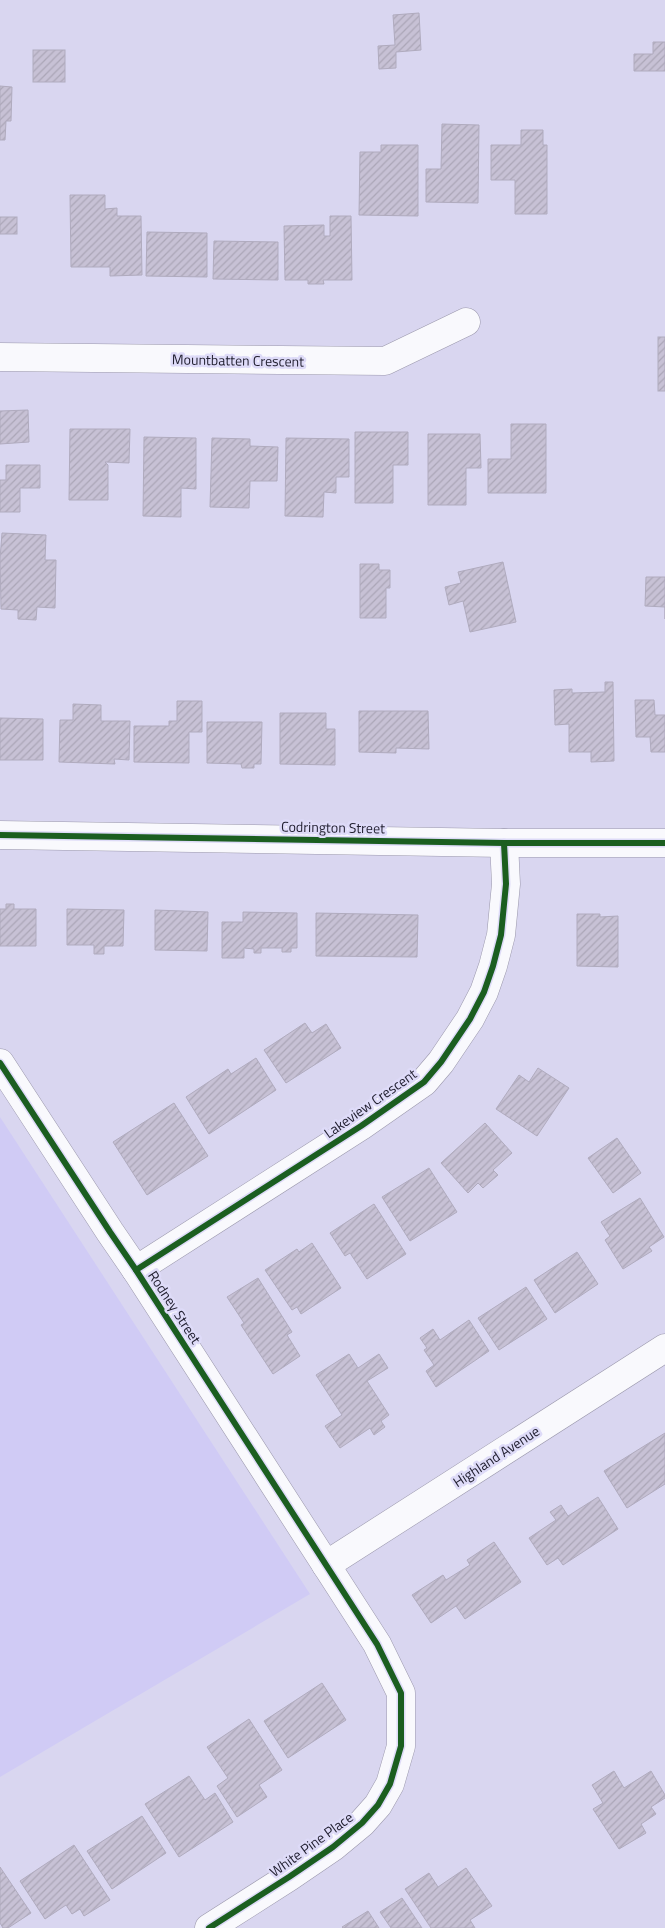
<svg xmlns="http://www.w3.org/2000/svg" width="665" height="1928" font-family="'Titillium Web',sans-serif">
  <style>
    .built { fill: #d0cbf5 }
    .building { fill: url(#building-hatch); stroke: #b0abbe }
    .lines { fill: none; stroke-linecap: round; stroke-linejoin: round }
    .minor-casing { stroke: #9b98ac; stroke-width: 29 }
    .minor { stroke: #f9f9fd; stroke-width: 28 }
    .cycleway-casing { stroke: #dedbf8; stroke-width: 9 }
    .cycleway { stroke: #1b5e20; stroke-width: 6 }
    .labels { text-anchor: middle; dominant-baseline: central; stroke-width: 5; stroke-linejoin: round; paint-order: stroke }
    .street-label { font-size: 14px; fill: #222031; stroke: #dedbf8 }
  </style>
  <defs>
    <pattern id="building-hatch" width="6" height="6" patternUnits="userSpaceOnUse" patternTransform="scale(1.25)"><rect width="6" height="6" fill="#c7c1d5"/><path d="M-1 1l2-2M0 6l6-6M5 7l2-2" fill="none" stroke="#aba6b7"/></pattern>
  </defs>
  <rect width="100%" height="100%" fill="#d9d6f0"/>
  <!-- built -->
  <path class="built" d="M0,1117L310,1594L0,1777Z"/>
  <!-- building -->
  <g class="building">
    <path d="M419,13L421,50L396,52V68L379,69L378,46L395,45L393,15Z"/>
    <path d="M653,42H665V71H634V54H653Z"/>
    <rect x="33" y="50" width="32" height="32"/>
    <path d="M0,86L12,87L11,121H6L5,140H0Z"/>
    <path d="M442,124L479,125L478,203L426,202V169H441Z"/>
    <path d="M521,130H543V145H547V214H515V180H491V145H521Z"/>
    <path d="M381,145H418V216L359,215L360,152H381Z"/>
    <path d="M70,195H105V209L117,208V216H141L142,275L110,276V267H71Z"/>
    <path d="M330,216H351L352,280H323L324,284H308V280H285L284,226L324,225V236H330Z"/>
    <rect x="0" y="217" width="17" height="17"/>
    <path d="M147,232L207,233V277L146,276Z"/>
    <path d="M214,241L278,242V280L213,279Z"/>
    <rect x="658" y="337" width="7" height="54"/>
    <path d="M28,410L29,442L0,444V411Z"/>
    <path d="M511,424H546V493H488V459H511Z"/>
    <path d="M70,429H130L129,463L105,462L108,465V500H69Z"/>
    <path d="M355,432H408V465H393V503H355Z"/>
    <path d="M428,434H480L481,468H466V505H428Z"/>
    <path d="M144,437L196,438V489L181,488V517L143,516Z"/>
    <path d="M212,438L250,439V446L278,447L277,481H250L249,508L210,507Z"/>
    <path d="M286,438L349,439V477H336V493L324,492L323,517L285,516Z"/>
    <path d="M6,465H40V488H20V512H0V480H6Z"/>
    <path d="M2,533L46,535L45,560H56L55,608L37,607L36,620L18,619V610L1,609L0,559Z"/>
    <path d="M503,562L516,622L470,632L463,601L449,605L445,587L461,583L458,572Z"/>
    <path d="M360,564H379V570H390V588H386V618H360Z"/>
    <path d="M646,577H665V619V607L645,606Z"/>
    <path d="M605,682H613L614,761L591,762V752H569V724L555,725L554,690L572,689V693L605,692Z"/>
    <path d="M635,700H654L655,715H665V752H651L650,737H636Z"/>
    <path d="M177,701H202V732H189V763L134,762V726H169V721H177Z"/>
    <path d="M73,704L101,705V721H130L129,760L114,759L115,764L59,762L60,720H73Z"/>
    <path d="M359,711H428L429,749L396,748V753L359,752Z"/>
    <path d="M280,713H326V729H335V765L280,764Z"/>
    <path d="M0,718L43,719V760H0Z"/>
    <path d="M207,722H262L261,764H254V768H242L241,764L207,763Z"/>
    <path d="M6,904H14V909H36V946H0V909H6Z"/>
    <path d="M67,909L124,910L123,946H104V954H94V945H67Z"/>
    <path d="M155,910L208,912L207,951L155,950Z"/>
    <path d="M243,912L297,913V948H291V952H282V948H261V953H254V949L244,948V958H222V922H243Z"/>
    <path d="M316,913L418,915L417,957L316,956Z"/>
    <path d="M577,914H600V917L618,916V967L577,966Z"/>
    <path d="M305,1023L312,1033L326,1024L341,1048L286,1083L264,1050Z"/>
    <path d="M256,1058L276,1090L209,1134L186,1097L228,1069L231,1074Z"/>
    <path d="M538,1068L569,1088L537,1136L496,1109L519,1075L529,1082Z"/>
    <path d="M174,1103L208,1156L147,1195L113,1142Z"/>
    <path d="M485,1123L512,1153L493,1170L498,1175L483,1188L478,1183L468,1193L441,1163Z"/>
    <path d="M617,1138L641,1173L613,1193L588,1158Z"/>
    <path d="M429,1168L457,1212L410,1241L382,1197Z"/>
    <path d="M640,1198L664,1237L649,1247L652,1251L623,1269L605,1240L610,1236L601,1222Z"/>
    <path d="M374,1204L406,1254L367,1279L350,1253L345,1256L330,1233Z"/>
    <path d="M312,1243L341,1288L301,1314L297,1307L292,1310L265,1270L297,1249L299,1252Z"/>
    <path d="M577,1252L598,1284L555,1313L534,1280Z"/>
    <path d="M258,1278L292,1332L287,1335L300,1356L273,1374L241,1325L244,1323L227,1297Z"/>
    <path d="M526,1287L547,1319L499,1350L478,1318Z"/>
    <path d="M469,1320L489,1351L436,1387L426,1371L434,1365L424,1350L427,1348L420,1338L433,1329L440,1340Z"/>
    <path d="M349,1354L358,1368L379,1354L388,1368L367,1381L389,1415L381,1421L385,1427L374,1435L370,1428L340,1448L325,1426L342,1415L316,1375Z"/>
    <path d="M665,1433V1484L627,1508L604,1471Z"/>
    <path d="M598,1497L618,1529L563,1565L558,1558L547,1565L529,1538L556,1520L550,1512L561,1505L568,1516Z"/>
    <path d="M494,1542L521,1582L465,1619L456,1606L431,1623L412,1595L443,1575L446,1580L470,1565L467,1560Z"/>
    <path d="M322,1683L346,1720L288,1758L264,1721Z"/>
    <path d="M249,1719L282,1770L259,1785L267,1797L237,1817L217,1786L228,1778L207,1747Z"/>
    <path d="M614,1771L624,1788L651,1771L665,1795V1798L651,1807L656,1814L641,1824L646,1833L619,1849L593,1809L603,1803L592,1785Z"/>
    <path d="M189,1776L205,1800L215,1793L233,1822L179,1857L145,1804Z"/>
    <path d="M142,1816L166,1853L112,1889L87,1851Z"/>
    <path d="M74,1845L110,1900L84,1916L80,1909L72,1914L66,1905L45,1919L20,1881Z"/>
    <path d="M0,1867L31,1913L8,1928H3L0,1923Z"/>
    <path d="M466,1868L492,1906L470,1920L475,1928H431L405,1889L429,1873L438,1887Z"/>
    <path d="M402,1898L422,1928H391L380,1912Z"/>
    <path d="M368,1911L379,1928H343L342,1927Z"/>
  </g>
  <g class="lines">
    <!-- minor casing -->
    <g class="minor-casing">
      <g id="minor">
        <path d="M0,357L385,361L466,322"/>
        <path d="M0,835L504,843H665"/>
        <path d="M0,1063L110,1232L136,1270L377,1644L401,1693V1746L390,1784L378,1805L362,1823L333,1847L289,1877L209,1928"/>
        <path d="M136,1270L361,1126L424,1082L441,1062L470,1019L484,992L493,966L501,935L506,884L504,843"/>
        <path d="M326,1565L665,1348"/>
      </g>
    </g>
    <!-- minor -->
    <use href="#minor" class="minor"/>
    <!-- cycleway casing -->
    <g class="cycleway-casing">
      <g id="cycleway">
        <path d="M0,835L504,843H665"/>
        <path d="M0,1063L110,1232L136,1270L377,1644L401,1693V1746L390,1784L378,1805L362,1823L333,1847L289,1877L209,1928"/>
        <path d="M136,1270L361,1126L424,1082L441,1062L470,1019L484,992L493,966L501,935L506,884L504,843"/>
      </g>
    </g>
    <!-- cycleway -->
    <use href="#cycleway" class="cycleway"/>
  </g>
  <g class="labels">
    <!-- street labels -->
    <g class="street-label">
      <text transform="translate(238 360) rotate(1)">Mountbatten Crescent</text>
      <text transform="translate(333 827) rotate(1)">Codrington Street</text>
      <text transform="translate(370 1103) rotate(-35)">Lakeview Crescent</text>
      <text transform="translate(175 1307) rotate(57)">Rodney Street</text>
      <text transform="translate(496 1456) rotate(-33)">Highland Avenue</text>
      <text transform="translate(311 1844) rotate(-36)">White Pine Place</text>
    </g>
  </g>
</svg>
